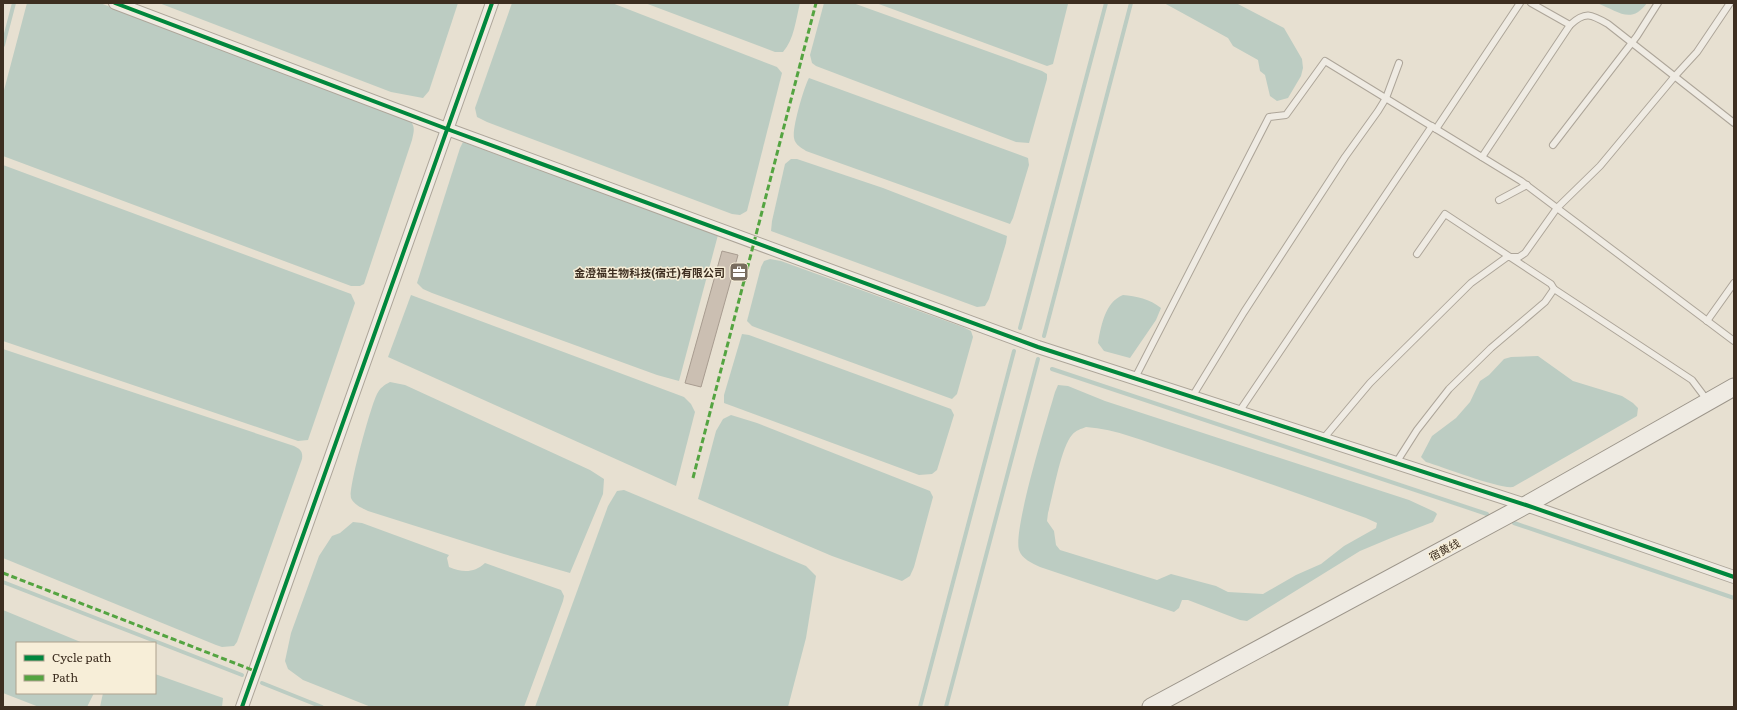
<svg xmlns="http://www.w3.org/2000/svg" width="1737" height="710" font-family="Literata,'Noto Sans SC',serif">
  <style>
    .water { fill: #bcccc2; fill-rule: evenodd }
    .lines { fill: none; stroke-linecap: round; stroke-linejoin: round }
    .stream { stroke: #bcccc2; stroke-width: 4 }
    .building { fill: #cbbfb2; stroke: #a89c90 }
    .service-casing { stroke: #ada599; stroke-width: 8 }
    .minor-casing { stroke: #ada599; stroke-width: 14 }
    .secondary-casing { stroke: #9c958a; stroke-width: 19 }
    .service { stroke: #efebe3; stroke-width: 6 }
    .minor { stroke: #efebe3; stroke-width: 12 }
    .secondary { stroke: #efebe3; stroke-width: 17 }
    .quiet { stroke: #54a441; stroke-width: 3; stroke-dasharray: 6 3; stroke-linecap: butt }
    .cycleway-casing { stroke: #f7eed8; stroke-width: 6 }
    .cycleway { stroke: #00873e; stroke-width: 4 }
    .labels { text-anchor: middle; dominant-baseline: central; stroke-width: 3; stroke-linejoin: round; paint-order: stroke }
    .poi-label { font-size: 11px; font-weight: bold; fill: #3d2e20; stroke: #f7eed8; text-anchor: end }
    .street-label { font-size: 11px; fill: #3d2e20; stroke: #f7eed8 }
  </style>
  <rect width="100%" height="100%" fill="#e7e0d1"/>
  <!-- water -->
  <g class="water">
    <path d="M27,3H100L408,119C416,126 414,130 412,140L364,284L360,286H351L3,156V94Z"/>
    <path d="M159,3H458L429,91L423,98L391,92Z"/>
    <path d="M512,3H612L777,67L782,73L747,211L740,215L732,214L487,122L477,117L475,108Z"/>
    <path d="M645,3H800C796,19 794,40 783,52H775Z"/>
    <path d="M824,3H853L1042,71L1047,74V79L1029,143L1016,142L816,66L812,63L810,55Z"/>
    <path d="M876,3H1067L1068,4L1053,64L1047,66Z"/>
    <path d="M1164,3H1236L1284,28L1302,59L1303,68L1301,76L1288,98L1277,101L1270,96L1265,75L1260,71L1258,60L1233,46L1228,38Z"/>
    <path d="M1597,3H1647C1631,25 1618,11 1597,3Z"/>
    <path d="M809,78L1028,158L1029,165L1013,218L1010,224L806,151C802,148 795,145 794,138C792,128 804,87 809,78Z"/>
    <path d="M463,142L718,235L679,381L657,375L432,293L423,289L417,283L460,148Z"/>
    <path d="M791,159H797L883,188L1007,236L1006,243L989,299L985,306L977,307L771,231L772,221L785,164Z"/>
    <path d="M3,165L351,294L355,303L308,440L298,441L3,341Z"/>
    <path d="M770,259L781,261L963,327L971,331L973,337L957,394L952,399L752,326L747,321L761,267L764,261Z"/>
    <path d="M411,295L684,397L691,404L695,412L676,486L388,357Z"/>
    <path d="M1123,295C1136,296 1150,299 1161,308L1156,320L1130,358L1104,351L1098,343C1101,326 1105,302 1123,295Z"/>
    <path d="M742,334L749,335L951,409L954,415L937,470L932,474L919,475L724,403V395Z"/>
    <path d="M3,349L294,446C300,449 303,451 302,459L237,642L234,646L222,647L216,645L3,558Z"/>
    <path d="M1538,356L1573,381L1622,396L1633,403L1638,408L1637,416L1513,487C1499,489 1443,467 1426,462L1421,457L1432,436L1456,418L1470,402L1480,381L1489,375L1504,359L1511,357Z"/>
    <path d="M390,382L405,385L590,470L604,479L603,494L570,573L504,554L368,511C362,508 354,505 351,498C348,489 371,405 377,394C380,388 384,385 390,382Z"/>
    <path d="M1058,385L1068,386L1105,401L1409,500L1435,512L1437,514L1433,522L1391,538L1360,551L1247,621L1240,620L1188,600H1182L1179,608L1174,612L1040,567C1032,563 1022,559 1019,550C1013,529 1047,420 1055,392ZM1086,427C1116,429 1146,442 1174,451C1238,472 1302,495 1366,518L1377,523L1376,528L1344,546L1321,564L1296,575L1263,594L1228,592L1216,586L1171,574L1157,580L1060,550L1056,545L1054,531L1047,521L1048,513C1053,495 1061,447 1072,435C1076,430 1081,429 1086,427Z"/>
    <path d="M731,415L757,423L930,491L933,497L914,567L910,576L902,581L832,556L698,499L716,431L723,419Z"/>
    <path d="M624,490L806,566L816,576L806,638L788,707H535L608,506L617,491Z"/>
    <path d="M353,522L362,523L449,555L447,558L449,567C463,573 474,573 485,563L561,590L564,596L563,601L524,707H371L303,680L288,669L285,661L291,633L319,556L332,536L340,533Z"/>
    <path d="M3,610L83,643H17V693H94L87,707H39L3,693Z"/>
    <path d="M155,674L223,698L222,707H100L103,693H155Z"/>
  </g>
  <g class="lines">
    <!-- stream -->
    <g class="stream">
      <path d="M3,45L14,3"/>
      <path d="M1020,328L1106,3"/>
      <path d="M1044,336L1131,3"/>
      <path d="M1052,369L1487,514"/>
      <path d="M1514,523L1734,598"/>
      <path d="M3,582L242,675"/>
      <path d="M262,683L322,707"/>
      <path d="M920,707L1014,351"/>
      <path d="M946,707L1038,359"/>
    </g>
  </g>
  <!-- building -->
  <path class="building" d="M722,251L738,255L701,387L685,383Z"/>
  <g class="lines">
    <!-- service casing -->
    <g class="service-casing">
      <g id="service">
        <path d="M1531,3L1570,25"/>
        <path d="M1436,129L1520,3"/>
        <path d="M1553,145L1637,36L1658,3"/>
        <path d="M1482,157L1570,25C1585,11 1591,14 1608,24L1734,123"/>
        <path d="M1499,200L1527,185"/>
        <path d="M1554,289L1692,380L1707,400"/>
        <path d="M1707,321L1734,283"/>
        <path d="M1135,378L1269,117L1286,115L1325,61L1521,181L1734,341"/>
        <path d="M1192,397L1244,312L1345,157L1378,111L1386,98L1399,63"/>
        <path d="M1239,412L1432,126"/>
        <path d="M1323,439L1370,383L1471,283L1507,257H1519L1525,253L1557,208L1600,166L1675,76L1697,52L1730,3"/>
        <path d="M1396,463L1417,430L1449,389L1491,348L1545,302L1554,289L1551,284L1445,214L1417,254"/>
      </g>
    </g>
    <!-- minor casing -->
    <g class="minor-casing">
      <g id="minor">
        <path d="M115,3L447,129L1038,347L1526,505L1734,577"/>
        <path d="M242,707L492,3"/>
      </g>
    </g>
    <!-- secondary casing -->
    <g class="secondary-casing">
      <path id="secondary" d="M1151,707L1526,505L1734,387"/>
    </g>
    <!-- service -->
    <use href="#service" class="service"/>
    <!-- minor -->
    <use href="#minor" class="minor"/>
    <!-- secondary -->
    <use href="#secondary" class="secondary"/>
    <!-- quiet -->
    <g class="quiet">
      <path d="M693,478L816,3"/>
      <path d="M3,573L255,671"/>
    </g>
    <!-- cycleway casing -->
    <g class="cycleway-casing">
      <g id="cycleway">
        <path d="M115,3L447,129L1038,347L1526,505L1734,577"/>
        <path d="M242,707L492,3"/>
      </g>
    </g>
    <!-- cycleway -->
    <use href="#cycleway" class="cycleway"/>
  </g>
  <!-- icons -->
  <defs>
    <g id="office-square" transform="scale(1)"><rect x="-9" y="-9" width="18" height="18" rx="4" fill="#786c5e" stroke="#f7eed8"/><path d="M-6-3h4V-5.5h4V-3h4V5H-6ZM-1-4.5V-3h2v-1.5ZM-6 0V1H6V0Z" fill="#fff"/></g>
  </defs>
  <g fill-rule="evenodd">
    <use href="#office-square" x="739" y="272"/>
  </g>
  <g class="labels">
    <!-- poi labels -->
    <g class="poi-label">
      <text x="725" y="272">金澄福生物科技(宿迁)有限公司</text>
    </g>
    <!-- street labels -->
    <g class="street-label">
      <text transform="translate(1444 549) rotate(-28)">宿黄线</text>
    </g>
  </g>
  <!-- border -->
  <rect width="1737" height="710" fill="none" stroke="#3d2e20" stroke-width="8"/>
  <!-- legend -->
  <rect x="16" y="642" width="140" height="52" fill="#f7eed8" stroke="#ada18e"/>
  <rect x="24" y="655" width="20" height="6" fill="#00873e" stroke="#ada18e"/>
  <text x="52" y="662" font-size="12" fill="#3d2e20">Cycle path</text>
  <rect x="24" y="675" width="20" height="6" fill="#54a441" stroke="#ada18e"/>
  <text x="52" y="682" font-size="12" fill="#3d2e20">Path</text>
</svg>
